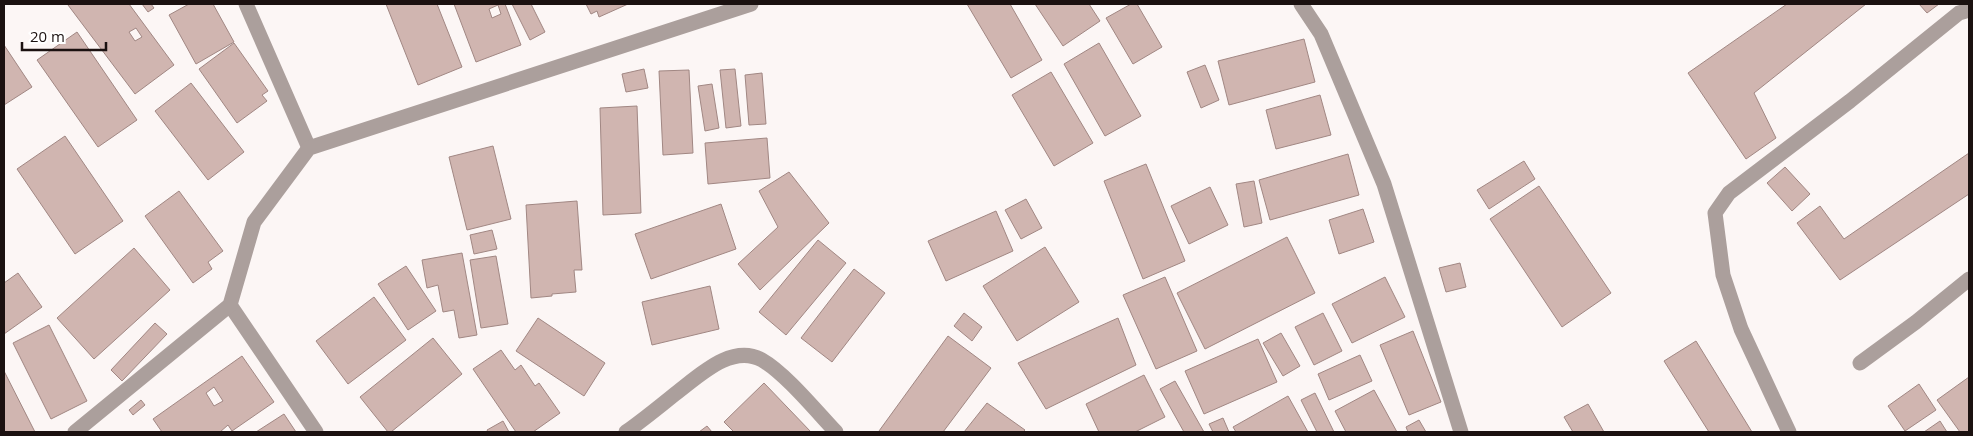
<svg xmlns="http://www.w3.org/2000/svg" width="1973" height="436" font-family="'Open Sans',sans-serif">
  <style>
    .building { fill: #d0b5b0; stroke: #a18783; fill-rule: evenodd }
    .lines { fill: none; stroke-linecap: round; stroke-linejoin: round }
    .street { stroke: #ab9f9c; stroke-width: 15 }
  </style>
  <rect width="100%" height="100%" fill="#fcf6f5"/>
  <!-- building -->
  <g class="building">
    <path d="M71,4H129L174,65L135,94L68,5ZM136,28L142,37L135,41L129,32Z"/>
    <path d="M142,4H151L154,8L148,12Z"/>
    <path d="M189,4H213L234,42L196,64L169,15Z"/>
    <path d="M386,4H437L462,67L418,85Z"/>
    <path d="M454,4H505L521,45L476,62ZM498,5L501,14L492,18L489,9Z"/>
    <path d="M512,4H531L545,32L530,40Z"/>
    <path d="M586,4H628L599,17L597,11L591,14Z"/>
    <path d="M967,4H1010L1042,60L1011,78Z"/>
    <path d="M1035,4H1089L1100,21L1063,46Z"/>
    <path d="M1131,4H1137L1162,47L1133,64L1106,18Z"/>
    <path d="M1787,4H1866L1754,93L1776,138L1746,159L1688,73Z"/>
    <path d="M1919,4H1939L1927,13Z"/>
    <path d="M77,32L137,120L98,147L37,60Z"/>
    <path d="M1304,39L1315,82L1229,105L1218,61Z"/>
    <path d="M234,43L268,91L262,95L267,101L237,123L199,69Z"/>
    <path d="M1099,43L1141,116L1105,136L1064,64Z"/>
    <path d="M4,45L32,87L4,105Z"/>
    <path d="M1205,65L1219,100L1201,108L1187,72Z"/>
    <path d="M644,69L648,88L626,92L622,74Z"/>
    <path d="M735,69L741,126L726,128L720,70Z"/>
    <path d="M689,70L693,153L663,155L659,71Z"/>
    <path d="M1051,72L1093,143L1054,166L1012,95Z"/>
    <path d="M762,73L766,124L749,125L745,75Z"/>
    <path d="M191,83L244,152L208,180L155,111Z"/>
    <path d="M712,84L719,128L705,131L698,86Z"/>
    <path d="M1320,95L1331,135L1276,149L1266,110Z"/>
    <path d="M637,106L641,213L603,215L600,108Z"/>
    <path d="M65,136L123,221L75,254L17,169Z"/>
    <path d="M767,138L770,178L708,184L705,143Z"/>
    <path d="M493,146L511,219L467,230L449,157Z"/>
    <path d="M1969,153V194L1840,280L1797,223L1820,206L1844,239Z"/>
    <path d="M1348,154L1359,195L1270,220L1259,180Z"/>
    <path d="M1524,161L1535,179L1489,209L1477,190Z"/>
    <path d="M1146,164L1185,261L1143,279L1104,181Z"/>
    <path d="M1785,167L1810,194L1792,211L1767,183Z"/>
    <path d="M789,172L829,223L760,290L738,264L778,227L759,191Z"/>
    <path d="M1254,181L1262,223L1244,227L1236,184Z"/>
    <path d="M1539,186L1611,293L1562,327L1490,219Z"/>
    <path d="M1210,187L1228,225L1189,244L1171,206Z"/>
    <path d="M179,191L223,251L208,262L212,269L193,283L145,216Z"/>
    <path d="M1026,199L1042,228L1021,239L1005,210Z"/>
    <path d="M577,201L582,270H574L576,292L552,294V296L531,298L526,205Z"/>
    <path d="M721,204L736,249L651,279L635,234Z"/>
    <path d="M1363,209L1374,242L1339,254L1329,220Z"/>
    <path d="M996,211L1013,251L946,281L928,241Z"/>
    <path d="M492,230L497,249L474,254L470,235Z"/>
    <path d="M1287,237L1315,293L1205,349L1177,293Z"/>
    <path d="M818,240L846,263L786,335L759,312Z"/>
    <path d="M1045,247L1079,302L1017,341L983,286Z"/>
    <path d="M134,248L170,290L94,359L57,318Z"/>
    <path d="M462,253L477,335L459,338L454,310L443,312L438,285L427,288L422,260Z"/>
    <path d="M496,256L508,324L481,328L470,260Z"/>
    <path d="M1460,263L1466,287L1446,292L1439,268Z"/>
    <path d="M406,266L436,311L408,330L378,284Z"/>
    <path d="M854,269L885,293L832,362L801,338Z"/>
    <path d="M18,273L42,307L4,334V283Z"/>
    <path d="M1165,277L1197,351L1156,369L1123,295Z"/>
    <path d="M1385,277L1405,317L1352,343L1332,304Z"/>
    <path d="M710,286L719,329L652,345L642,302Z"/>
    <path d="M374,297L406,340L348,384L316,341Z"/>
    <path d="M964,313L982,327L972,341L954,326Z"/>
    <path d="M1323,313L1342,351L1314,365L1295,327Z"/>
    <path d="M538,318L605,363L584,396L516,351Z"/>
    <path d="M1118,318L1136,365L1046,409L1018,363Z"/>
    <path d="M155,323L167,334L122,381L111,370Z"/>
    <path d="M49,325L87,401L51,419L13,343Z"/>
    <path d="M1413,331L1441,402L1409,415L1380,345Z"/>
    <path d="M1281,333L1300,366L1283,376L1263,343Z"/>
    <path d="M948,336L991,368L943,432H880L879,431Z"/>
    <path d="M433,338L462,374L391,432H388L360,397Z"/>
    <path d="M1258,339L1277,382L1204,414L1185,371Z"/>
    <path d="M1696,341L1752,432H1709L1664,361Z"/>
    <path d="M501,350L515,370L521,365L535,386L539,383L560,413L533,432H516L473,369Z"/>
    <path d="M1360,355L1372,381L1329,400L1318,374Z"/>
    <path d="M242,356L274,402L232,431L228,425L220,432H162L153,419ZM214,387L223,401L214,406L206,393Z"/>
    <path d="M4,371L35,432H4Z"/>
    <path d="M1144,375L1165,417L1135,432H1099L1086,404Z"/>
    <path d="M1969,377V432H1960L1937,400Z"/>
    <path d="M1175,381L1204,432H1184L1160,389Z"/>
    <path d="M764,383L811,432H734L724,422Z"/>
    <path d="M1919,384L1936,410L1905,431L1888,406Z"/>
    <path d="M1374,390L1397,432H1346L1335,411Z"/>
    <path d="M1315,393L1334,432H1317L1301,400Z"/>
    <path d="M1288,396L1308,432H1236L1233,427Z"/>
    <path d="M141,400L145,405L133,415L129,410Z"/>
    <path d="M987,403L1025,430L1023,432H964Z"/>
    <path d="M1588,404L1604,432H1573L1564,417Z"/>
    <path d="M284,414L296,432H256Z"/>
    <path d="M1223,418L1229,432H1213L1209,424Z"/>
    <path d="M1419,420L1426,432H1408L1406,427Z"/>
    <path d="M503,421L509,432H488L487,430Z"/>
    <path d="M1940,421L1947,432H1924Z"/>
    <path d="M707,426L712,432H699Z"/>
  </g>
  <g class="lines">
    <!-- street -->
    <g class="street">
      <path d="M246,4L309,148"/>
      <path d="M1301,4L1321,34L1384,184L1461,432"/>
      <path d="M230,305L316,432"/>
      <path d="M1860,363L1916,322L1969,279"/>
      <path d="M75,432L230,305L254,222L309,148L751,4"/>
      <path d="M626,432C643,420 659,407 675,394C698,377 731,343 762,360C785,373 817,412 836,432"/>
      <path d="M1789,432L1741,329L1723,275L1715,213L1729,193L1850,101L1959,13L1969,10"/>
    </g>
  </g>
  <!-- border -->
  <rect width="1973" height="436" fill="none" stroke="#1b1110" stroke-width="10"/>
  <!-- scale -->
  <path d="M22 42v8h84v-8" fill="none" stroke="#1b1110" stroke-width="2.5"/>
  <text x="30" y="42" font-size="15" fill="#1b1110" stroke="#ffffff" stroke-width="4" paint-order="stroke">20 m</text>
</svg>
